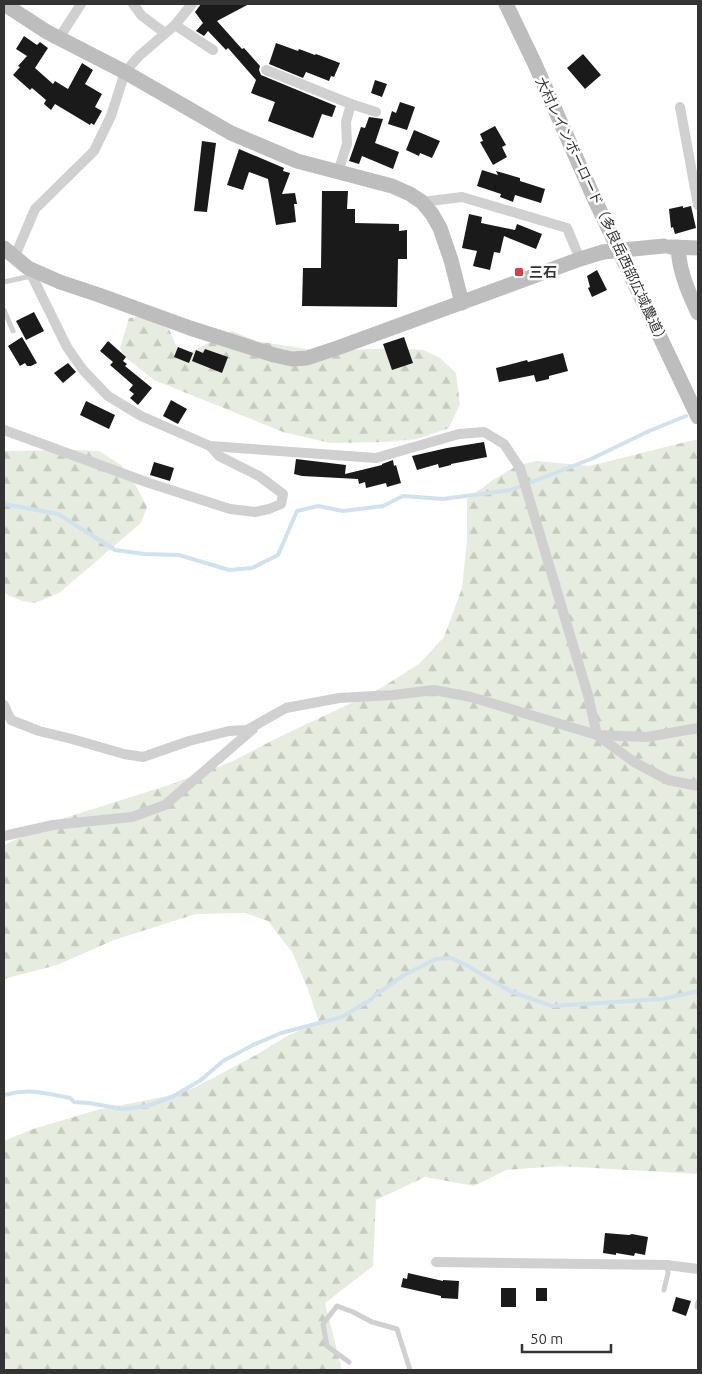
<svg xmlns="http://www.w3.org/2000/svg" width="702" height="1374" font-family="Ubuntu,'Noto Sans JP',sans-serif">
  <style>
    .forest { fill: url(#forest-firs) }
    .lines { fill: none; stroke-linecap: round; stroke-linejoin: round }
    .stream { stroke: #cfe2ee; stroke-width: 4 }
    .building { fill: #1a1a1a }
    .lane { stroke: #d0d0d0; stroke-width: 5 }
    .street { stroke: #d0d0d0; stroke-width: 10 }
    .secondary { stroke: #bdbdbd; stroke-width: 15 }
    .secondary-bridge { stroke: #bdbdbd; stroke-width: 15 }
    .poi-dot { fill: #e63946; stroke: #fff; stroke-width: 2 }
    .labels { text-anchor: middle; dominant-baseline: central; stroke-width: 5; stroke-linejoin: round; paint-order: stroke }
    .street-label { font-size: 14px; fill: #333; stroke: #fff }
    .poi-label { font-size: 14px; font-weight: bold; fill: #333; stroke: #fff; text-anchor: start }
  </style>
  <defs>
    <pattern id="forest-firs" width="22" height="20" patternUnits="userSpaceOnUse" patternTransform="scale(1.25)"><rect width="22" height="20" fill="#e6ecdf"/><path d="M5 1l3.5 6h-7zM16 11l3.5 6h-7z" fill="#c6cbc0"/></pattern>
  </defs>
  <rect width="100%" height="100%" fill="#fff"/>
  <!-- forest -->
  <g class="forest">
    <path d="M143,316L169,329L181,357L232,331L256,341L306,349L348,350L395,348L423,350L440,358L456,373L460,404L449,428L417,439L386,442L330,443L283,432L154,380L125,357L120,348L129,318Z"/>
    <path d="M698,439V1174L560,1166L506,1170L474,1186L425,1177L376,1200L373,1266L325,1303L342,1370H4V1141L33,1129L97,1110L167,1096L194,1088L256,1055L289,1035L319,1022L307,987L292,952L268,921L245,913L196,914L114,940L57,965L4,979V845L58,820L166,786L231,762L281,736L373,693L419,664L444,637L462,588L467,540V499L493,480L516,466L536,461L589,466Z"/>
    <path d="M74,450L99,451L121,465L135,484L147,507L141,523L59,593L35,603L23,601L7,595L4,591V451Z"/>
  </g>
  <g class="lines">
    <!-- stream -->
    <g class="stream">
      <path d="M4,504L58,514L115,550L144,554L179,555L229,570L252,568L278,555L297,511L318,506L343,511L383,506L403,496L443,499L511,490L591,459L649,431L686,416"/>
      <path d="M4,1095C29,1088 45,1093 70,1098L74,1102L89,1103L123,1109L147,1106L172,1097L201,1080L223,1061L253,1045L281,1033L342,1017L372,999L374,996L404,975L436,959L451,958L464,964L512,992L552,1006L663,999L698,991"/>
    </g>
  </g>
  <!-- building -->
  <g class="building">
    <path d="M201,4H249L217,21L242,49L244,48L260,66L259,70L261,75L336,106L332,117L322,114L313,138L268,121L275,102L251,93L256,80L228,48L226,50L208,31L204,36L196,31L203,23L195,12Z"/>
    <path d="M24,36L37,45L40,42L48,48L35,68L53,84L55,81L68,89L82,63L93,70L85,84L102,94L95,107L102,111L94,125L91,123L90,125L55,104L51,110L44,104L46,100L32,88L30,90L13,75L20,67L18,66L27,56L16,49Z"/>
    <path d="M276,43L298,51L299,49L315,55L316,54L340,63L334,77L331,76L329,81L306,72L303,78L269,64Z"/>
    <path d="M583,54L601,75L585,89L567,68Z"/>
    <path d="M375,80L387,84L382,97L371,93Z"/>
    <path d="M400,102L415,107L407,130L388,124L392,111L396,113Z"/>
    <path d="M369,117L383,119L375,143L399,152L393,169L362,156L359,164L349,161L361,127L365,128Z"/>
    <path d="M495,126L506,145L502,147L507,157L493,165L480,142L483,141L480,134Z"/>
    <path d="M414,130L440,141L432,158L420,153L419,156L406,150Z"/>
    <path d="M202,141L216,143L207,212L194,211Z"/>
    <path d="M239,149L284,168L283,171L290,173L282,194L295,193L297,204H294L296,222L276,225L268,179L249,172L243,190L227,185Z"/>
    <path d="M482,170L498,175L496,171L520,178V181L545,189L541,203L515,195L513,202L500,197L501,194L477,186Z"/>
    <path d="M322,191H348L347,209H355V223L399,224V231L407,230V259H398L397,307L302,306L303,268H321Z"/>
    <path d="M683,206V208L691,206L696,228L675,234L673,227L671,228L669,209Z"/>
    <path d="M469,214L482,217L481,223L515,230L517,224L542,234L536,249L504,236L500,253L494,252L490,270L473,266L477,251L462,248Z"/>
    <path d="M597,270L607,290L592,297L588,288L590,287L587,276Z"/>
    <path d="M34,312L44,331L26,340L16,321Z"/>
    <path d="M22,337L37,363L31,366H27L25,363L20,366L8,346Z"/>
    <path d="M404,337L413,363L392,370L383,344Z"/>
    <path d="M108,341L126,357L123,361L127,364L125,366L152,388L138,405L130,398L134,394L129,390L133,385L110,365L113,362L100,351Z"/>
    <path d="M178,347L193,353L189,363L174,357Z"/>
    <path d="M205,349L228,357L222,373L192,361L196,350L203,353Z"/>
    <path d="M563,353L568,371L549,376V379L536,382L534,375L499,382L496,368L527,360L528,362Z"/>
    <path d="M68,363L76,372L63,383L54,373Z"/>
    <path d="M171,400L187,409L178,424L163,416Z"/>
    <path d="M86,401L115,415L109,429L80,415Z"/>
    <path d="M484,442L487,457L451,464V465L439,468L438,464L417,470L412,456L447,448Z"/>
    <path d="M296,459L346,465L345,474L382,465V464L393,460L394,466L396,465L401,483L387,487L386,483L366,488L365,482L359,484L358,479L302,476L294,474Z"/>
    <path d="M154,462L174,468L170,481L150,475Z"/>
    <path d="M605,1233L629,1235L632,1234L648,1237L645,1255L635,1253L634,1256L616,1253V1255L603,1253Z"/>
    <path d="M408,1273L443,1281V1280L459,1281L458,1299L441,1298V1296L401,1287L403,1278L407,1279Z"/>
    <rect x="501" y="1288" width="15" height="19"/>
    <rect x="536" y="1288" width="11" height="13"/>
    <path d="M676,1297L691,1301L686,1316L672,1311Z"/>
  </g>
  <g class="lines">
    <!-- lane -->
    <g class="lane">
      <path d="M4,282L31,276"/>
      <path d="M4,310L13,331"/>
      <path d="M664,1290L668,1273L667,1266"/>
      <path d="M697,1307L698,1302"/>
      <path d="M349,1362L327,1346L323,1324L337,1306L353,1312L372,1322L397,1329L410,1370"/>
    </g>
    <!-- street -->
    <g class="street">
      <path d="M133,4L142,16L165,33"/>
      <path d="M175,25L213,50"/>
      <path d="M59,38L81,4"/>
      <path d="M266,70L351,104"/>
      <path d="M680,107L698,205"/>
      <path d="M338,172L347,144L346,122L351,104L376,112"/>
      <path d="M422,202L462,197L567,228L580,259"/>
      <path d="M15,256L35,209L94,151L111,116L125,72L139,56L175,25L192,4"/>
      <path d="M28,268L67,347L83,370L108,396L141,416L210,446L376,458L459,434L484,432L504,444L520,468L588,695L597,735L634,762L668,780L698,786"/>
      <path d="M4,430L149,483L230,509L255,512L269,509L281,504L283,494L259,476L219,456L210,446"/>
      <path d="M4,705L11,720L39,731L72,739L124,754L143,757L189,741L229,731L247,730L286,708L339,698L393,695L434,690L471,697L597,735L647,737L698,728"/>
      <path d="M4,836L53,825L132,817L165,805L253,729"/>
      <path d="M436,1262L667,1265L698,1269"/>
    </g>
    <!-- secondary -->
    <g class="secondary">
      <path d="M4,4L47,32L125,72L231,133L297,161L392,186L410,194L422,202L432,214L440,228L451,260L462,303"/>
      <path d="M506,4L534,62L594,198L698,417"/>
      <path d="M670,247L698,248"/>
      <path d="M678,247C679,271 688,291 698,313"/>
      <path d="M4,248L28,268L60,282L99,295L190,328L274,355L292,359L307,358L340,347L580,259L603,252"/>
    </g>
    <!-- secondary-bridge -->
    <path class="secondary-bridge" d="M603,252L664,246"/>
  </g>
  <!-- markers -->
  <rect class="poi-dot" x="514" y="267" width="10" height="10" rx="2.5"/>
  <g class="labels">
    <!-- street labels -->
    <g class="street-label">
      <text transform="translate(602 211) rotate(65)">大村レインボーロード（多良岳西部広域農道）</text>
    </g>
    <!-- poi labels -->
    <g class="poi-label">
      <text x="529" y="272">三石</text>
    </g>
  </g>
  <!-- border -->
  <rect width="702" height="1374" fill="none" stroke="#333333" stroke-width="10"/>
  <!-- scale -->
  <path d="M522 1344v8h89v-8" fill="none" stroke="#333333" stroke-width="2.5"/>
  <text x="530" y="1344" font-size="15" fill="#333333" stroke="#ffffff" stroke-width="4" paint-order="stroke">50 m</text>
</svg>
